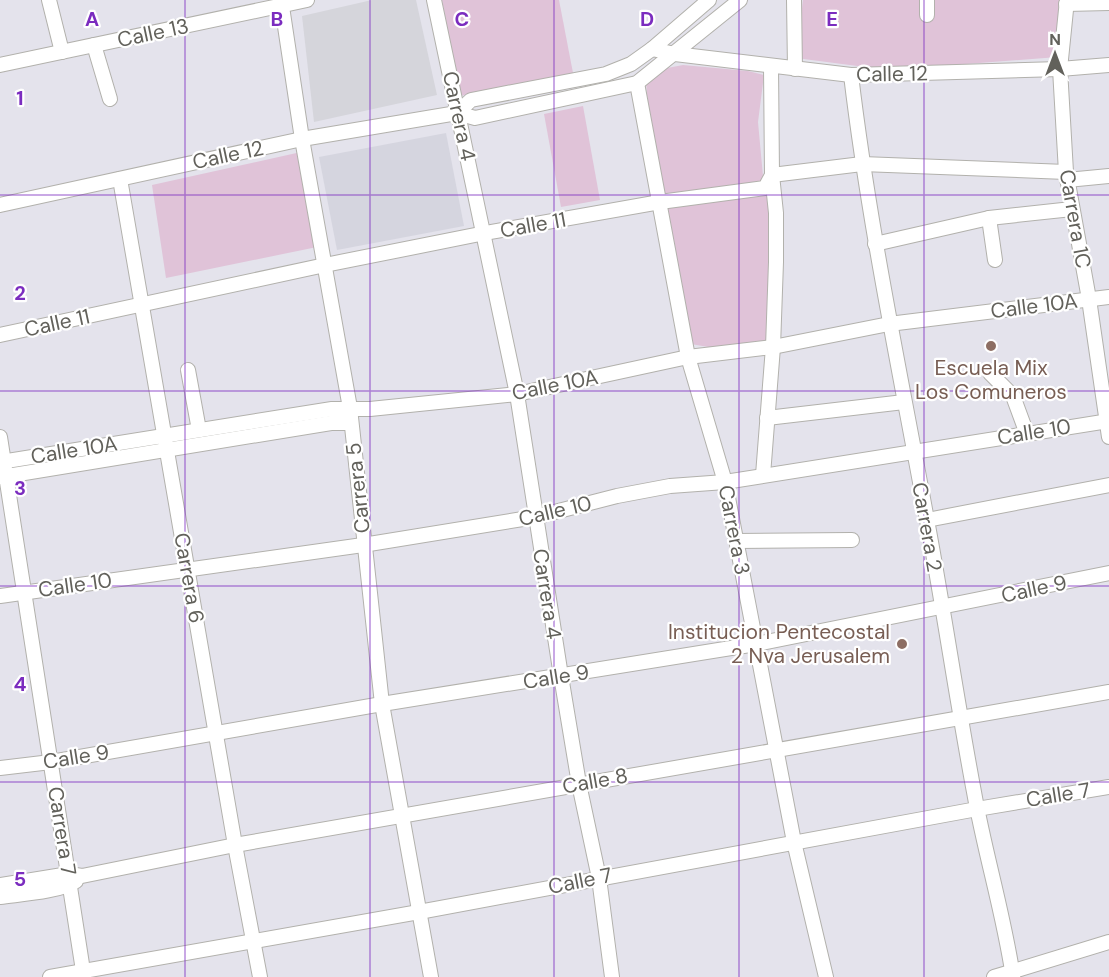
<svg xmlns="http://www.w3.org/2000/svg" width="1109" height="977" font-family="'DM Sans',sans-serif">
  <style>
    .industrial { fill: #d5d5db }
    .education { fill: #d5d5df }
    .green { fill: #e0c3d8 }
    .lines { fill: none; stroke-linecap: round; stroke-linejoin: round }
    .street-casing { stroke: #b2b1ac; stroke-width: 16 }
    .street { stroke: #fff; stroke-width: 14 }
    .grid { fill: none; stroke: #7b2cbf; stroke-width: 1.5; stroke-opacity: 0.55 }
    .education-dot { fill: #8d6e63; stroke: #fff; stroke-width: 2 }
    .labels { text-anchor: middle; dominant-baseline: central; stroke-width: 4.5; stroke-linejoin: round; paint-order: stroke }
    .street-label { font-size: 21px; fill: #62615b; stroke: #fff }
    .education-label { font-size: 21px; fill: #785e54; stroke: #fff }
    .grid-label { font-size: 20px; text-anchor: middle; font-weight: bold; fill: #7b2cbf; stroke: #fff; stroke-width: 4.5; stroke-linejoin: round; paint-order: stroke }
  </style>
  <rect width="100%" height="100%" fill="#e4e3ec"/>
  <!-- industrial -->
  <path class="industrial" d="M372,0H416L437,95L314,122L302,16Z"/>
  <!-- education -->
  <path class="education" d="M446,133L464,226L337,250L319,157Z"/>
  <!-- green -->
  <g class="green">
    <path d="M442,0H559L573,73L460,96Z"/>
    <path d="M803,0H1061L1058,57L888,70L796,58Z"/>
    <path d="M683,65L748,71L764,75L758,122L764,187L664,195L650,136L646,81L662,69Z"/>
    <path d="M583,106L600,200L561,207L544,114Z"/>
    <path d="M301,152L322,246L166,278L152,185Z"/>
    <path d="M768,189L773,260L770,345L714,348L691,344L664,204Z"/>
  </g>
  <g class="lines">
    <!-- street casing -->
    <g class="street-casing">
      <g id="street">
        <path d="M49,0L62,52"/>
        <path d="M281,0L302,139L350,408L382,704L431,977"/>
        <path d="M434,0L517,394L561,676L579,784L599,878L612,977"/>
        <path d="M794,0L795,69"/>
        <path d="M927,0V15"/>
        <path d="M1067,0L1060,69L1066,172L1089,299L1109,437"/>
        <path d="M1066,4L1109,3"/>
        <path d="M94,45L110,99"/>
        <path d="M652,49L675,54L851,75L1060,69L1109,65"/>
        <path d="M0,65L307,0"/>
        <path d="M851,75C869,225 900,372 927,520C944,611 957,702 974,792C985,854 1004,915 1013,977"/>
        <path d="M637,83L688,357L725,482L794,842L826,977"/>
        <path d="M457,113L471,100L606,74L631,64L652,49L709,0"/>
        <path d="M120,179L235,845L260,977"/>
        <path d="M1067,180L1109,176"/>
        <path d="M0,205L302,139L457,113L475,118L637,83L740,0"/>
        <path d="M989,218L995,260"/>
        <path d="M875,244L989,218L1072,209"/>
        <path d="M0,335L325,265L485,233L660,202L765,188L772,175L862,164L1066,172"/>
        <path d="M188,370L199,430"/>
        <path d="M990,373L1013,396L1027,434"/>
        <path d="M767,418L904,402"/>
        <path d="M0,437L84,977"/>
        <path d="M0,462L332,409H370L517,394L688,357L773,347L889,324L1109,297"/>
        <path d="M763,475L773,347L776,262V213L772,175L771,67"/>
        <path d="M0,477L331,423H351"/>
        <path d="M927,520L1109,485"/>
        <path d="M736,541L852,540"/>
        <path d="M0,596L363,545L535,517L617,496L670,486L725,482L1109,421"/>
        <path d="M0,768L51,762L382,704L756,644L1109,573"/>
        <path d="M0,885L69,874L82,876L235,845L1109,692"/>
        <path d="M0,897C21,894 59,892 76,881"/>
        <path d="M50,977L419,912L977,809L1109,787"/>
        <path d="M994,977L1109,942"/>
      </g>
    </g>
    <!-- street -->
    <use href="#street" class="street"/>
  </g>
  <!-- grid -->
  <path class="grid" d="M185,0V977M370,0V977M554,0V977M739,0V977M924,0V977M0,195H1109M0,391H1109M0,586H1109M0,782H1109"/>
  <!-- markers -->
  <g class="education-dot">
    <circle cx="991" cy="346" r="6"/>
    <circle cx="902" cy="644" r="6"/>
  </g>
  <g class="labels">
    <!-- street labels -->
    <g class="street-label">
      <text transform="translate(153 33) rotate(-12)">Calle 13</text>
      <text transform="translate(892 74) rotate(-1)">Calle 12</text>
      <text transform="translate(459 116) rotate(78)">Carrera 4</text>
      <text transform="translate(228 155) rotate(-12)">Calle 12</text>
      <text transform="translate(1075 219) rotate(80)">Carrera 1C</text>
      <text transform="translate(533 225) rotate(-10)">Calle 11</text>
      <text transform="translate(1034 306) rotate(-7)">Calle 10A</text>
      <text transform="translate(57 323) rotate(-12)">Calle 11</text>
      <text transform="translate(555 385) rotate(-11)">Calle 10A</text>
      <text transform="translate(1034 432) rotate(-9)">Calle 10</text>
      <text transform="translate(74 450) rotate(-9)">Calle 10A</text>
      <text transform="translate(358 488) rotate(-96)">Carrera 5</text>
      <text transform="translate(555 511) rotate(-13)">Calle 10</text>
      <text transform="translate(927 527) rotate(80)">Carrera 2</text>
      <text transform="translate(734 530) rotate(79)">Carrera 3</text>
      <text transform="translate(189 578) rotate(80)">Carrera 6</text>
      <text transform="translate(75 585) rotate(-8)">Calle 10</text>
      <text transform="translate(1034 589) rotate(-12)">Calle 9</text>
      <text transform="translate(547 594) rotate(81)">Carrera 4</text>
      <text transform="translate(556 677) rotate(-9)">Calle 9</text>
      <text transform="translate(76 757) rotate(-9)">Calle 9</text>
      <text transform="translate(595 781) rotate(-10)">Calle 8</text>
      <text transform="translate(1058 795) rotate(-9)">Calle 7</text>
      <text transform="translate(62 831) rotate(81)">Carrera 7</text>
      <text transform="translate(580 881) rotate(-11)">Calle 7</text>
    </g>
    <!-- education labels -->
    <g class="education-label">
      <text x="991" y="368">Escuela Mix<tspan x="991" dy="24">Los Comuneros</tspan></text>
      <text x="890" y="632" text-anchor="end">Institucion Pentecostal<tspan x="890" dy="24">2 Nva Jerusalem</tspan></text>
    </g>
  </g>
  <g class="grid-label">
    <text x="92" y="26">A</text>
    <text x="277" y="26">B</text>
    <text x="462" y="26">C</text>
    <text x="647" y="26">D</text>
    <text x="832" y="26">E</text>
    <text x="20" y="105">1</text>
    <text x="20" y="300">2</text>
    <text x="20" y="495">3</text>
    <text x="20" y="691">4</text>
    <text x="20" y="886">5</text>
  </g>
  <!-- north arrow -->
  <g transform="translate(1055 54)" stroke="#ffffff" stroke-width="4.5" paint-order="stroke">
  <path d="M0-4.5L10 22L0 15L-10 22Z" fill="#62615b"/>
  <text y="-9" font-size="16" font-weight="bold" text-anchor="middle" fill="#62615b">N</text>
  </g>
</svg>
